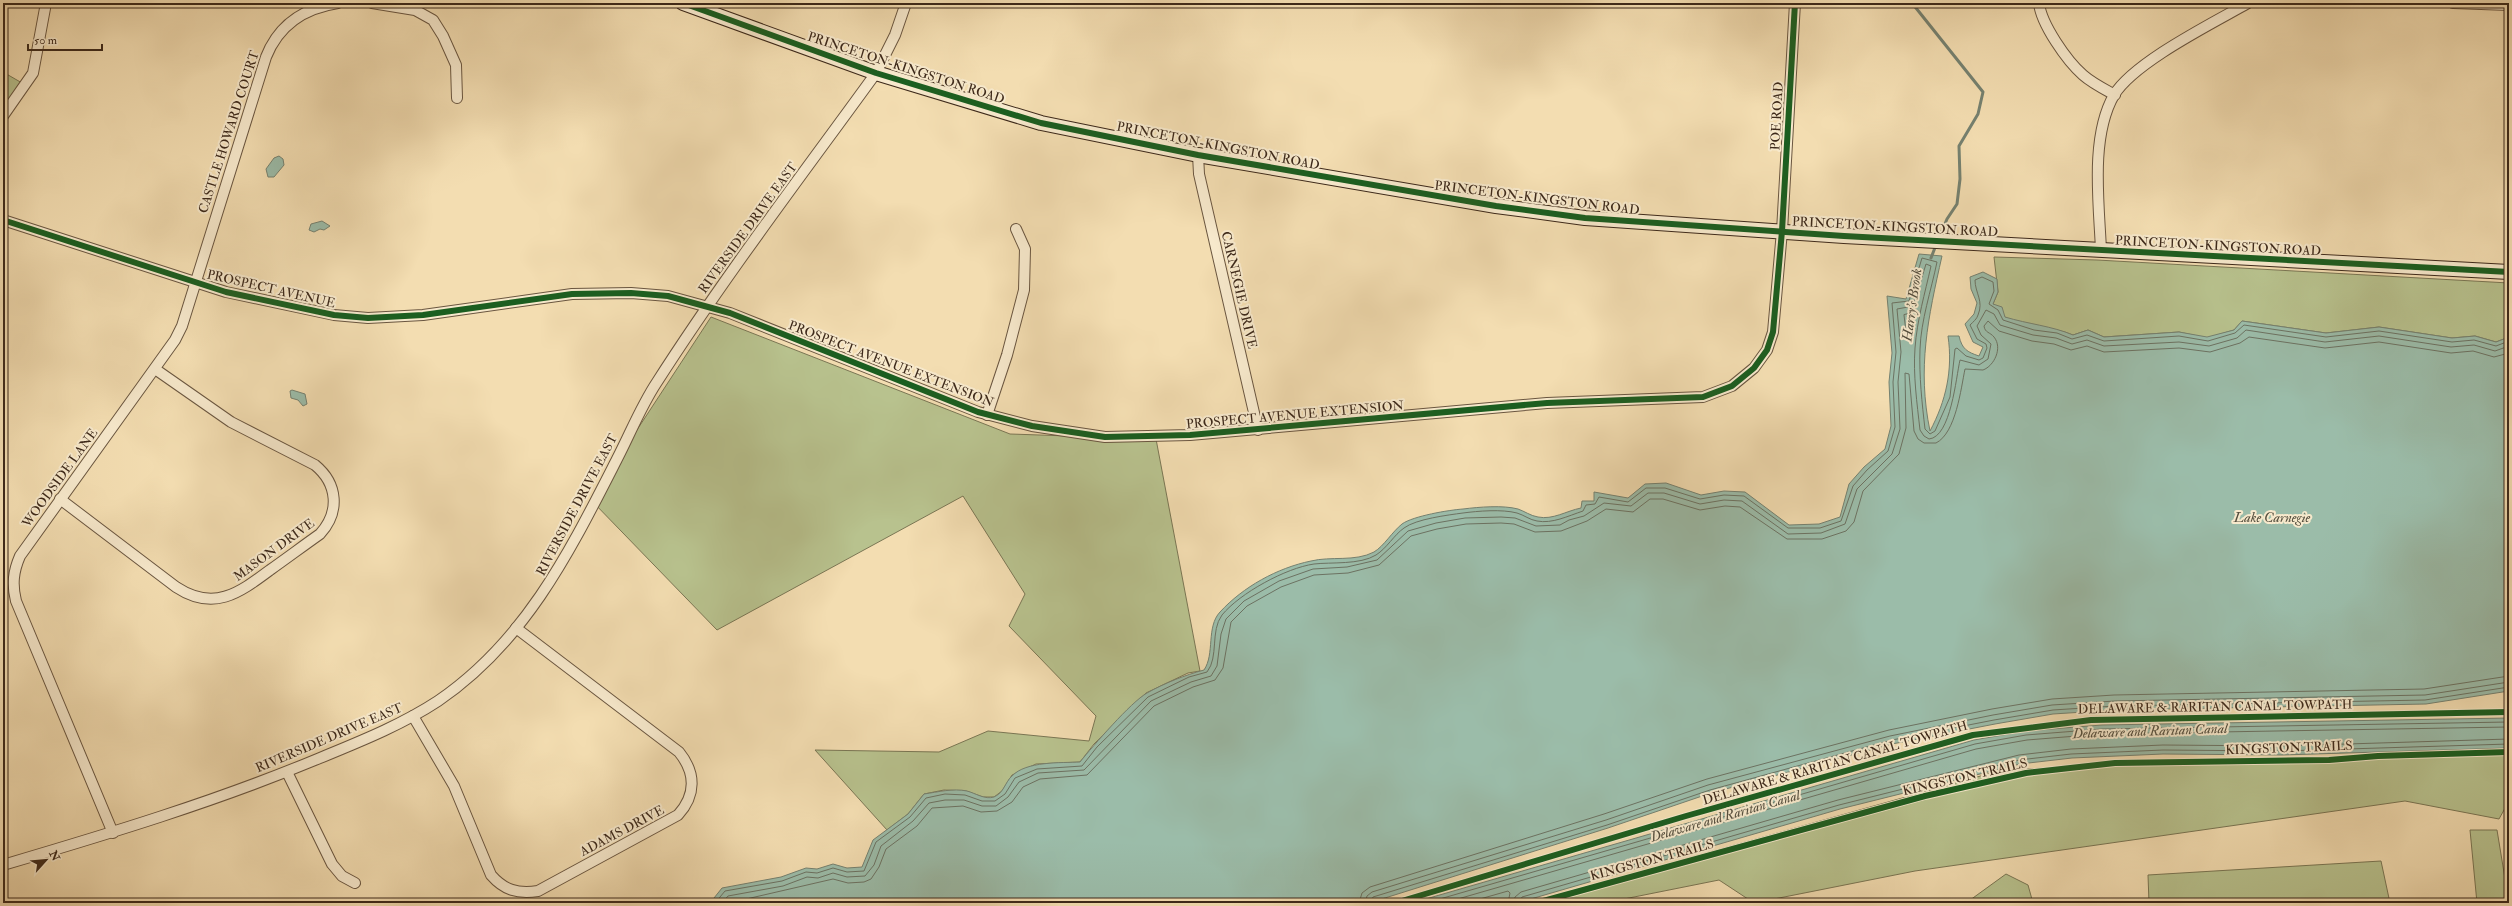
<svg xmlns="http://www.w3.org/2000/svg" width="2512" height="906" font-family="'IM FELL Double Pica',serif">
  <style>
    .green { fill: #b8c28e; stroke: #7a7654 }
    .water { fill: #9bbca9; stroke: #758170 }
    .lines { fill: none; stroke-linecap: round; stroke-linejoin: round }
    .shore { stroke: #6c7262; stroke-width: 1 }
    .stream { stroke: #758170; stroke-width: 3 }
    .minor-casing { stroke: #6a5640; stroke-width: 12 }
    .secondary-casing { stroke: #3d291a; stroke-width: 16 }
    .minor { stroke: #f7e9cc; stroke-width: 10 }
    .secondary { stroke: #f7e9cc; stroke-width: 14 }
    .cycleway-casing { stroke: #f7e9cc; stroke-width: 8 }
    .cycleway { stroke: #1b5e20; stroke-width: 6 }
    .labels { text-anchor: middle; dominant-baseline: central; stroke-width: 4; stroke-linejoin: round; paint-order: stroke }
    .street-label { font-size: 13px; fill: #3d291a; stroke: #f7e9cc }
    .water-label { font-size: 14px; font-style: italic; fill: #544e3e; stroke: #f7e9cc }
  </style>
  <rect width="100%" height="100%" fill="#f3ddb1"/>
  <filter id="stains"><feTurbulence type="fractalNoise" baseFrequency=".005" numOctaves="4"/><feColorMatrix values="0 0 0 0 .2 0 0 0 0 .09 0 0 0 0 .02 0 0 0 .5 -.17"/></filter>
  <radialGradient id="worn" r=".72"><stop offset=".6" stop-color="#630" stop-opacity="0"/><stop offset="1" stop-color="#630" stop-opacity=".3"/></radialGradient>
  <!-- green -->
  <g class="green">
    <path d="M3,72L29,87L3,125Z"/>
    <path d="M1994,257L2097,260L2509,283V337L2496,342L2475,336L2452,338L2379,327L2326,333L2242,321L2234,330L2207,338L2179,332L2104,337L2088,330L2073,335C2052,326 2027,328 2006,318C2001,315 1997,308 1993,304L1998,292Z"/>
    <path d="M711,317L1010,434L1156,439L1200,671L1188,673L1146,693L1094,744L1080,762L1036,764L1012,775L1002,791L994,797H983L966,791L944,790L924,794L908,814L887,830L815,750L939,752L988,731L1089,741L1096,716L1009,626L1025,594L963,496L717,630L591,500Z"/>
    <path d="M2509,753V801L2499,819L2405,801L1915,871L1754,903L1719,880L1604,903H1528L2002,770L2158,763Z"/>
    <path d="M2470,830H2497L2509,903H2477Z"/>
    <path d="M2381,861L2390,903H2149L2148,875Z"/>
    <path d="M2006,874L2028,885L2033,903H1966Z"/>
  </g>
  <!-- water -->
  <g class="water">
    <path d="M279,156L283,159L284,165L274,177H268L266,169L274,158Z"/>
    <path d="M322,221L330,226L324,230L320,229L314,232L309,230L311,224Z"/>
    <path d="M1919,254L1942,256C1928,318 1917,368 1930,431C1946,401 1953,370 1948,336H1959C1962,349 1967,352 1979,356L1983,347L1973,342L1965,324L1974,314L1977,303L1971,289L1970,277L1983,272L1997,279L1998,292L1993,304L2002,307L2005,317C2028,324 2052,326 2073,335L2088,330L2104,337L2179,332L2207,337L2234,330L2242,321L2326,333L2379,327L2452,338L2475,336L2496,342L2509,337V691L2426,704L2115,710L2053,714L1995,724L1892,744L1711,793L1608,828L1369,903H690L696,901L710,903L722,888L781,877L806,868L817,869L833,864L847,868L862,867L873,840L908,814L924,794C938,792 953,788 967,791C975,793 985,800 994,797C1004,793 1005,782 1012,776C1026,761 1061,763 1080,762C1093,746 1131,702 1147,693C1165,683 1185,675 1204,670C1215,654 1206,627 1220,612C1243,587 1277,568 1311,561C1331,556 1355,562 1374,552C1384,546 1392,532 1402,524C1413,516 1449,510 1463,509C1479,507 1503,505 1518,509C1524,511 1531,516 1538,517C1553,520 1566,511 1581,508L1582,501H1594V492L1628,498L1645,484L1666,483L1701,495L1724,491L1745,492L1789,525L1819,524L1840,517L1849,484L1864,467L1885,449L1891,426L1889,382L1892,353L1887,296L1906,299Z"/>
    <path d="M292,390L305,394L307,404L303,406L298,400L291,398L290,391Z"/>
    <path d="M2509,718V748L2282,755L2163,754L2072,758L2020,764L1840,809L1517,903H1412L1974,740L2026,731L2102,725Z"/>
  </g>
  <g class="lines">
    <!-- shore -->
    <g class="shore">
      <path d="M1912,313L1910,338L1907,340L1904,315Z"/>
      <path d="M715,903L725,891L782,881L806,872L817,873L833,868L847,872L864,871L876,842L910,817L926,798L945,794L965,795L982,801H995L1005,794L1015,778L1037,769L1082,766L1097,747L1148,697L1189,677L1207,672C1219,657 1210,631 1222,615C1240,593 1286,568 1314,564C1331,562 1360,565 1376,555C1387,548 1394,535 1404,528C1416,519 1448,515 1463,513C1478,511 1502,509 1517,513C1524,515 1530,520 1537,521C1552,524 1568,516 1583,511L1586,505L1595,504L1599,497L1628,502L1646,488H1665L1700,499L1724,495L1744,496L1788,528H1820L1841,521L1853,486L1867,470L1888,451L1895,427L1893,382L1896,352L1892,303L1909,301L1922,258L1937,262C1931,291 1921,320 1920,349C1919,376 1922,403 1925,429L1930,434L1935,431L1950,397L1955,349L1957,348L1966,356L1979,360L1983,358L1987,348L1986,344L1977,339L1970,325C1973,322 1977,319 1978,315C1984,301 1975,293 1975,280L1982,277L1993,282L1994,291L1989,304L1998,310L2003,320L2034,330L2057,333L2072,339L2087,335L2104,341L2179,336L2208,341L2235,333L2244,325L2326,337L2379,331L2452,342L2474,340L2496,346L2509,341"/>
      <path d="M722,903L728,896L783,886L807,877L818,878L833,873L847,877L865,876L874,865L881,846L913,821L929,803L945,800H964L982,806H996L1008,797L1019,782L1038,773L1084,770L1151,701L1191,682L1211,676L1217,666L1221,634L1226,619L1244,601L1279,581L1313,569L1347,567L1377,560L1408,531L1436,523L1465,518L1501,517L1515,518L1536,526L1560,525L1569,520L1584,516L1604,503L1631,506L1648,493H1664L1700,504L1724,500L1742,501L1788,534L1821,533L1845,524L1857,489L1892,454L1900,429L1898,382L1901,352L1897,309L1908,307L1914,303L1926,264L1931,266C1925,293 1917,320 1915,348C1913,375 1917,403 1920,430L1924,436L1929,439C1951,437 1956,377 1960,360L1979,365L1988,359L1991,344L1981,335L1977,326L1986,310L1994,314L2000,325L2033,335L2056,338L2072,344L2087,340L2104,346L2179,342L2209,346L2237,338L2246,330L2325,342L2379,336L2451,347L2474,345L2495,351L2509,346"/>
      <path d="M729,903L833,879L848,883L864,882L871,879L879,867L886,849L917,826L932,808L963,806L981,812L997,811L1012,802L1023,787L1040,779L1087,775L1154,706L1193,687L1215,680L1223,668L1231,622L1247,606L1281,587L1314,575L1348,573L1379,565L1411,536L1437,529L1466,524L1501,523L1514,524L1535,532L1561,531L1587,521L1606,509L1633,512L1650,499H1663L1700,510L1725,506L1740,507L1787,539H1822L1846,531L1854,522L1863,491L1899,454L1906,428L1905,373L1909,374L1914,431L1918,439L1924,443H1936C1956,433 1961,388 1965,369L1983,370C1994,366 2003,348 1994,337C1990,332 1985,333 1984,326L1988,321L1999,331L2032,341L2054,344L2071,350L2087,346L2104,352L2179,348L2210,352L2240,343L2249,337L2325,348L2379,342L2451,353L2473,351L2494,357L2509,353"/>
      <path d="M1359,903L1362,893L1370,887L1604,814L1707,779L1889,730L1992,709L2052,699L2114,695L2424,689L2509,676"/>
      <path d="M1365,903L1367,896L1372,892L1606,820L1708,785L1890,736L1993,715L2052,705L2115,701L2425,695L2509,682"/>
      <path d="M1370,903L1373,897L1607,825L1710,790L1892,740L1994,720L2053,710L2115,706L2425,700L2509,687"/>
      <path d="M1426,903L1975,744L2026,735L2102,729L2509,722"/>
      <path d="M1444,903L1976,749L2027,740L2102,734L2509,727"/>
      <path d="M1466,903L1508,891L1510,893L1508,903"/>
      <path d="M1514,903L1515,897L1521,892L1838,800L2019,755L2071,749L2163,745L2282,746L2509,739"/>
      <path d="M1519,903L1522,897L1839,805L2019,760L2071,754L2163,750L2282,751L2509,744"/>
    </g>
    <!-- stream -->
    <g class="stream">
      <path d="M1912,3L1983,92L1978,114L1959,146L1960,179L1957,204L1947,219L1939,238"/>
      <path d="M1931,258L1936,245"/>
    </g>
    <!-- minor casing -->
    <g class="minor-casing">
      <g id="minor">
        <path d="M372,3L415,10L433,20L443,36L456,65L457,98"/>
        <path d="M2039,3C2041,24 2067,61 2083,75C2092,83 2104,89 2115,95"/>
        <path d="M2453,3L2509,5"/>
        <path d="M3,116L33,73L46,3"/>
        <path d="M1198,155L1199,174L1258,430"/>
        <path d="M3,220L226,292L334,315L368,318L423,315L572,294L631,293L668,296L730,313L978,412L1032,426L1105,437L1190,435L1547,403L1703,397L1732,386L1754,368L1767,350L1773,332L1782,231L1795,3"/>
        <path d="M2101,250C2099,203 2090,137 2114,95C2134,62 2213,23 2248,3"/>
        <path d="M987,415L1007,355L1024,290L1025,249L1016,229"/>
        <path d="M60,499L176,587C214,612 239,593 270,570C287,558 303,546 320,534C340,512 338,484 315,465L231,422L155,369"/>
        <path d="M413,716L454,786L491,875C504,890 517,894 538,891L678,815C696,795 696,773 679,752L516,628"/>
        <path d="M287,772L332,864L342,876L355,883"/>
        <path d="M113,833L16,601C12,585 13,572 20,556L175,340L182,326L266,57C279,24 304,8 338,3"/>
        <path d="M3,865C108,834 214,802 315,760C356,743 400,726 438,701C526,641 570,551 617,459C630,434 641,406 657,382C725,276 802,175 876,73L895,35L906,3"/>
      </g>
    </g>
    <!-- secondary casing -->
    <g class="secondary-casing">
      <path id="secondary" d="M683,3L876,73L1041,123L1198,155L1496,206L1585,218L1844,236L2509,272"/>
    </g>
    <!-- minor -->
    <use href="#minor" class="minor"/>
    <!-- secondary -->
    <use href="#secondary" class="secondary"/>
    <!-- cycleway casing -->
    <g class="cycleway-casing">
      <g id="cycleway">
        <path d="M683,3L876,73L1041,123L1198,155L1496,206L1585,218L1844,236L2509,272"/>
        <path d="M3,220L226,292L334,315L368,318L423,315L572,294L631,293L668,296L730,313L978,412L1032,426L1105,437L1190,435L1547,403L1703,397L1732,386L1754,368L1767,350L1773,332L1782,231L1795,3"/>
        <path d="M1395,903L1686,816L1973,735L2091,720L2509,712"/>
        <path d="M1536,903L1925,796L2026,773L2115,763L2329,760L2378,756L2509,752"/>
      </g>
    </g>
    <!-- cycleway -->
    <use href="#cycleway" class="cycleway"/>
  </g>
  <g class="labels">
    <!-- street labels -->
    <g class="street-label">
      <text transform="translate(906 68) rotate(18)">PRINCETON-KINGSTON ROAD</text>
      <text transform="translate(1777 116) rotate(-87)">POE ROAD</text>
      <text transform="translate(229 132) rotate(-72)">CASTLE HOWARD COURT</text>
      <text transform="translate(1218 146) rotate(11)">PRINCETON-KINGSTON ROAD</text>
      <text transform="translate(1537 198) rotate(7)">PRINCETON-KINGSTON ROAD</text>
      <text transform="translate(1895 227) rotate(3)">PRINCETON-KINGSTON ROAD</text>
      <text transform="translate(748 228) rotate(-54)">RIVERSIDE DRIVE EAST</text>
      <text transform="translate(2218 246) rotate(3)">PRINCETON-KINGSTON ROAD</text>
      <text transform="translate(271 289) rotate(13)">PROSPECT AVENUE</text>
      <text transform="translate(1239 290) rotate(77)">CARNEGIE DRIVE</text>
      <text transform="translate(891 364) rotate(21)">PROSPECT AVENUE EXTENSION</text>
      <text transform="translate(1295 415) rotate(-5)">PROSPECT AVENUE EXTENSION</text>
      <text transform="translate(60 478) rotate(-54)">WOODSIDE LANE</text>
      <text transform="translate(577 505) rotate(-62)">RIVERSIDE DRIVE EAST</text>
      <text transform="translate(274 550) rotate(-36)">MASON DRIVE</text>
      <text transform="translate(2215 707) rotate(-1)">DELAWARE &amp; RARITAN CANAL TOWPATH</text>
      <text transform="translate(329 738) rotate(-23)">RIVERSIDE DRIVE EAST</text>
      <text transform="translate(2289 748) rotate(-2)">KINGSTON TRAILS</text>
      <text transform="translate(1835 763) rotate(-16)">DELAWARE &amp; RARITAN CANAL TOWPATH</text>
      <text transform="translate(1965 777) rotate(-13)">KINGSTON TRAILS</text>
      <text transform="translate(622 831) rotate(-28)">ADAMS DRIVE</text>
      <text transform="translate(1652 860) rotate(-15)">KINGSTON TRAILS</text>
    </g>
    <!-- water labels -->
    <g class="water-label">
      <text transform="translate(1912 305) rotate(-82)">Harry's Brook</text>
      <text x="2272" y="517">Lake Carnegie</text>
      <text transform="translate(2150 731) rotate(-2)">Delaware and Raritan Canal</text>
      <text transform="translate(1725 816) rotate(-16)">Delaware and Raritan Canal</text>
    </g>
  </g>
  <!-- margin -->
  <rect width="2512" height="906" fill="none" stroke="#f3ddb1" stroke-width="16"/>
  <rect x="4" y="4" width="2504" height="898" fill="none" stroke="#3d291a" stroke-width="2"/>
  <rect x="8" y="8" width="2496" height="890" fill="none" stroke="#3d291a"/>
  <!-- north arrow -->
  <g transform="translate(46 860) rotate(63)" stroke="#f7e9cc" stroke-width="3" paint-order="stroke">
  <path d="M0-3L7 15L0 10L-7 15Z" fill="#3d291a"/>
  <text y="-6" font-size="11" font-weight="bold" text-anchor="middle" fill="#3d291a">N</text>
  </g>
  <!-- scale -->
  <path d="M28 44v6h74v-6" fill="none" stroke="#3d291a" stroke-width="2"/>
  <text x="34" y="44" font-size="12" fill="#3d291a" stroke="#f7e9cc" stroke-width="3" paint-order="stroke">50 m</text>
  <rect width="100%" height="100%" filter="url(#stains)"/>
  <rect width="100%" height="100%" fill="url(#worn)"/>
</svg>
